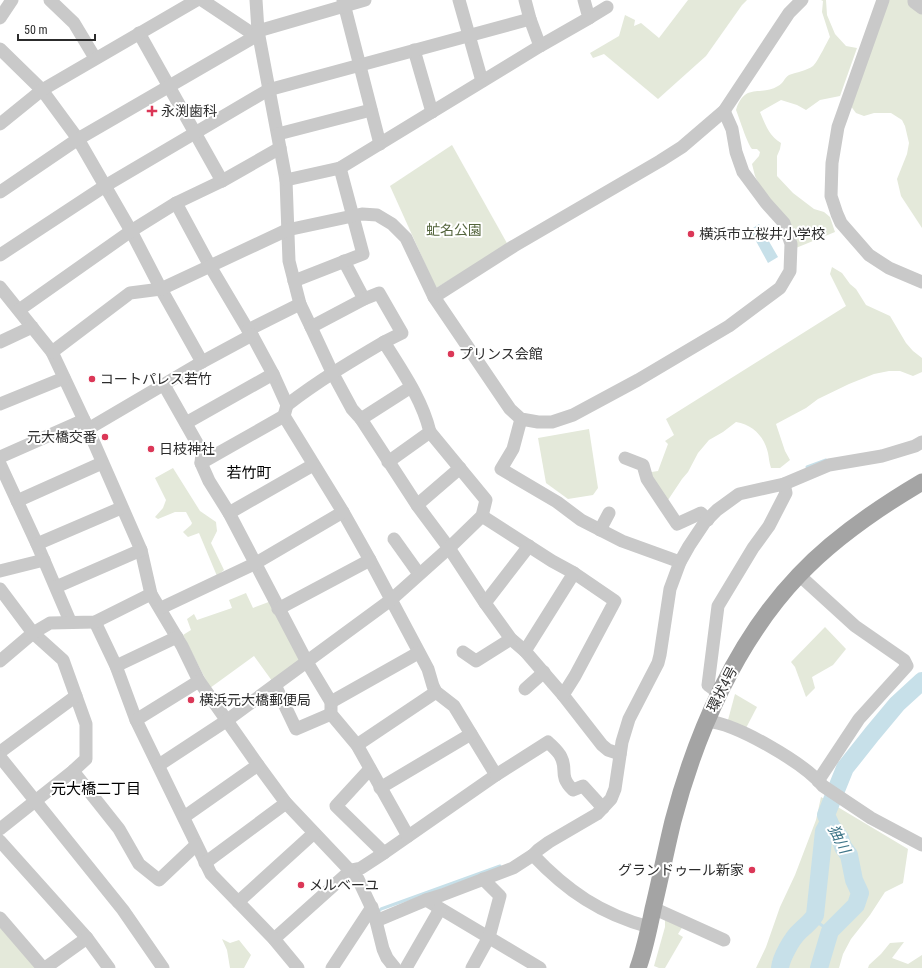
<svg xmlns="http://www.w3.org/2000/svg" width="922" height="968" font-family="'Roboto Condensed','Noto Sans JP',sans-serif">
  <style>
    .green { fill: #e4e9da }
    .water { fill: #c7e0e9 }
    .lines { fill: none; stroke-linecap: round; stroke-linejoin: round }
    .stream { stroke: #c7e0e9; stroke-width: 3 }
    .river { stroke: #c7e0e9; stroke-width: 18 }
    .minor { stroke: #c9c9c9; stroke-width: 13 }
    .major { stroke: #a4a4a4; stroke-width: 17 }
    .poi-dot { fill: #db3757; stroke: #fff; stroke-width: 1.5 }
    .labels { text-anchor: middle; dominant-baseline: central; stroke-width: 4; stroke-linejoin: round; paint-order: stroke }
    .poi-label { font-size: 14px; fill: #2c2c2c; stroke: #fff; text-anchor: start }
    .park-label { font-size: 14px; fill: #54653d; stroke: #fff }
    .street-label { font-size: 14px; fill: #2c2c2c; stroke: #fff }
    .neighbourhood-label { font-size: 15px; fill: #000; stroke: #fff }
    .water-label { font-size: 15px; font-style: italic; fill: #3f7689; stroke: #fff }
  </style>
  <rect width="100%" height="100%" fill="#fff"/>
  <!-- green -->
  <g class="green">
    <path d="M688,0H747L742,5L706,56L658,99L604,54L593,58L590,53L619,36L625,15L635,20L634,26L641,23L659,38Z"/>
    <path d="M821,0H826L827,15L835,34L846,46L857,48L840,96L820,100L806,110L797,105L781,100L760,112C765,124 769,136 781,143L780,149L777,156V176L793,193L814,209L824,212L830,217L835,232L791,250L755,176L752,164L759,156L760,152L757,149H752C747,143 740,120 736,110C745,82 760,97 778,86C783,84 784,78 789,75C797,72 806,71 813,66C817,63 827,42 830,37L822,12L823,1Z"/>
    <path d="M883,0H922V228L901,196L897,179L907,154L909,143L905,126L902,120L891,113H874L864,116L856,113L847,101Z"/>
    <path d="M452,145L508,245L436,288L390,186Z"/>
    <path d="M832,267L842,273L850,284L856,289L866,305L890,316L906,343L913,351L922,358V372L913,376L900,371H889L874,374L849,384L818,399L806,408L776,424L785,451L790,460L780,468H771C769,462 769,458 768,453C764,436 753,425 736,422L723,432L709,440L698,453L688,472L682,479L668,500L645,473L658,471L668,444L665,441L674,435L666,419L846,306L830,274Z"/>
    <path d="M589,429L598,488L593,495L568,499L546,483L538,438Z"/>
    <path d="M173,468L200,511L216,522L217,531L211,543L224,570L217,576L199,533L188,537L183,532L191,525L192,523L186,512H175L158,519L155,517L163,508L166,500L155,478Z"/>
    <path d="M246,593L253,608L274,600L307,662L275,685L254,656L210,688L183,635L191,630L187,619L194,614L197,620L232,608L229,600Z"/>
    <path d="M825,627L846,649L833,665L812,677L815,688L806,697L795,667L791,662Z"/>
    <path d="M735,694L757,707L746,728L728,720Z"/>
    <path d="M821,797L908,849L903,883L885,892L870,915L851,939L843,954L839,968H756L766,947L780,907L795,875L816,820Z"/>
    <path d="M665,918L683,926L678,934L683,937L665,968H659L654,966L665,927Z"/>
    <path d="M0,923L41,968H0Z"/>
    <path d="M222,939L230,943L239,940L251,955L244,968H230L227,950Z"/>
    <path d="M904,942L892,958L908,964L922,955V968H868L869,965L881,954L890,943Z"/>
  </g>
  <!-- water -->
  <path class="water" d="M759,224L778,257L768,263L750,230Z"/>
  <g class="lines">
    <!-- stream -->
    <g class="stream">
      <path d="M807,467L826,460"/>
      <path d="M378,912L381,909L500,866"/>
      <path d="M811,922L820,924L830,931"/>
    </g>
    <!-- river -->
    <g class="river">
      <path d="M780,968C781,958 792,938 800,931C806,925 811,922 815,915L824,831L829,822"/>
      <path d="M819,968L830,931L856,905L860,893L854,880L849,855L843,847L840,838L831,826L826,815L845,768L872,734L897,704L922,681"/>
    </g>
    <!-- minor -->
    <g class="minor">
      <path d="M50,0L74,23L95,58"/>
      <path d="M202,0L256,36"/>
      <path d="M256,0L258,31L286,180L289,261L300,304L311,327L332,372L352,409L361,419L417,505L449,548L485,603L511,639L525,651L563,695L602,745L608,750L620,754"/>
      <path d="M343,0L380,144"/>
      <path d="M459,0L482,81"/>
      <path d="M883,0L838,127L832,163L831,196L837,214L841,223L869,255L889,268L922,282"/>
      <path d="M914,0V2L922,8"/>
      <path d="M0,18L12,0"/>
      <path d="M589,18L607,7"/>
      <path d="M530,19L540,46"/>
      <path d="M139,33L222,181"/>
      <path d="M0,49L42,90L78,139L131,231L161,289L202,362"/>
      <path d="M414,50L432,112"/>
      <path d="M0,124L42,90L197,0"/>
      <path d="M278,134L371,110"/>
      <path d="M286,180L340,168L540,46L589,18L584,0"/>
      <path d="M0,192L78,139L256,36L258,31L365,0"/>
      <path d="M176,203L210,266L248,330L252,335L273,374L287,405L284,416L343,512L370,560L428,669L433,686L436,692L454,706L496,775L384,853L361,868L351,870L274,939"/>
      <path d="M0,255L105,186L268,90L530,19L525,0"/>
      <path d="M344,261L364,299"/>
      <path d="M294,281L363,254L340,168"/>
      <path d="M0,287L52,352L84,420L141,550L151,594L182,646L199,681L258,765L286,803L358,879L374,913L383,949L387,958L395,968"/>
      <path d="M434,297L514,246L660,161L682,147L724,111L789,13L802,0"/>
      <path d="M19,310L131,231L176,203L222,181L280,148"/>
      <path d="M311,327L364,299L379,293L402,333L384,342"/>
      <path d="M248,330L300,304"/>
      <path d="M0,342L32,327"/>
      <path d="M52,352L130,293L161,289L287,230L362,214L377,215L392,224L406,238L434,297L510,409L521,419L538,422H552L573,415L638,380L729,326L780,288L790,271L791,244L784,223L766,203L743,172L736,152L732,129L724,111"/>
      <path d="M164,385L202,452L201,463L209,481L229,513L307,662L331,702V714L357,745L408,836"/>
      <path d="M0,404L64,378"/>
      <path d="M287,405C318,381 350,362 384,342C402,371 422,399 430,432L388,462"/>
      <path d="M361,419L411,387"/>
      <path d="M521,419L513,449L501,469L557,502L581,520L622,541L680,562"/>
      <path d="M186,423L273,374"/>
      <path d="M88,429L202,362L252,335"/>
      <path d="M0,457L84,420"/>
      <path d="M625,458L643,465L647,479L677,524L701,513L708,520"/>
      <path d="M201,463L284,416"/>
      <path d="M0,464L37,544L70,621"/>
      <path d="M17,501L102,463"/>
      <path d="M417,505L460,468"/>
      <path d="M229,513L313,465"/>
      <path d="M482,516L552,561L574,573L615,601L575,676L563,695"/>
      <path d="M600,530L609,513"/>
      <path d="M394,539L419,574"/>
      <path d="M37,544L121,508"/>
      <path d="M0,571L44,560"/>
      <path d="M799,575L855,626L904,660L907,666L859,719L818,781"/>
      <path d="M56,587L141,550"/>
      <path d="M0,589L33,633L63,660L86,724V759L73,771L0,829"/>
      <path d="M485,603L529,546"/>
      <path d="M161,608L256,563L343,512"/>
      <path d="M278,609L370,560"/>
      <path d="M95,622L116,666L136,720L211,874L274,939L298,968"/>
      <path d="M525,651L574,573"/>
      <path d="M463,652L476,661L511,639"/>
      <path d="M0,661L33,633L50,623L95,622L151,594"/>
      <path d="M116,666L177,637"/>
      <path d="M275,685L296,729L331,714"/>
      <path d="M525,689L544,672"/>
      <path d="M719,693L708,685L718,606L753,548L769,526L786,493L784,484"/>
      <path d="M331,702L418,653"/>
      <path d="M136,720L199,681"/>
      <path d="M706,721C736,723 804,763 823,786L871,818L922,845"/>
      <path d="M357,745L436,692"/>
      <path d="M0,752L76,696"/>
      <path d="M0,757L123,910L163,968"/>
      <path d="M159,765L226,721L392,599L449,548L482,516L486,500L430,432"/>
      <path d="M370,769L336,806L384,853"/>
      <path d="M73,771L119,829L139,864L159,880L196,845"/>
      <path d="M496,775L548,742C553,747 559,752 561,757C568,771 558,775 573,790L583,786L603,808"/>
      <path d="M380,788L471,734"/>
      <path d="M184,817L258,765"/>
      <path d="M0,841L87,938"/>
      <path d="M533,855C567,891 601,914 649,927"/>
      <path d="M205,863L286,803"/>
      <path d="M426,900L540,968"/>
      <path d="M238,902L314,833"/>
      <path d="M653,908L724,940"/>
      <path d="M0,918L43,968"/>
      <path d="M376,921L426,900L442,895L513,868L533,855L538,850L549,842L597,814L611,799L615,789L622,742L629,719L658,663L660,655L670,589L680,562L689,546L705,522L717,510L739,494L784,484L829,465L882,456L915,446L922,442"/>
      <path d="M45,968L87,938L109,968"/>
      <path d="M332,968L372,907"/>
      <path d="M406,968L440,909"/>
      <path d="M472,968L489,937L500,896L483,879"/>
    </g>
    <!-- major -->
    <path class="major" d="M638,968C645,949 649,929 653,909C660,880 666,850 673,821C696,733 736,641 799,575C834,538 878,508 922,482"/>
  </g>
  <!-- markers -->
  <g class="poi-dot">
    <path d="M150 105h4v4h4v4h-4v4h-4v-4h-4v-4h4z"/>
    <circle cx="691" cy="234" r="4"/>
    <circle cx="451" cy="354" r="4"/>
    <circle cx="92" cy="379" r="4"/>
    <circle cx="105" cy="437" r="4"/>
    <circle cx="151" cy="449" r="4"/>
    <circle cx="191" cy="700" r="4"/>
    <circle cx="752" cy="870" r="4"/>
    <circle cx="301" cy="885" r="4"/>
  </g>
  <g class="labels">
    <!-- poi labels -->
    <g class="poi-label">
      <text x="161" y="111">永渕歯科</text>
      <text x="699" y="234">横浜市立桜井小学校</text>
      <text x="459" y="354">プリンス会館</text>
      <text x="100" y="379">コートパレス若竹</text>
      <text x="97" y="437" text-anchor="end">元大橋交番</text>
      <text x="159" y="449">日枝神社</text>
      <text x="199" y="700">横浜元大橋郵便局</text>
      <text x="744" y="870" text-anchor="end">グランドゥール新家</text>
      <text x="309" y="885">メルベーユ</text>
    </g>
    <!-- park labels -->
    <g class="park-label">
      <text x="454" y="230">虻名公園</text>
    </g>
    <!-- street labels -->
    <g class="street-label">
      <text transform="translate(722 689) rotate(-63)">環状4号</text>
    </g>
    <!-- neighbourhood labels -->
    <g class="neighbourhood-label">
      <text x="249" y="473">若竹町</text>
      <text x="96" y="789">元大橋二丁目</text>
    </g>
    <!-- water labels -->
    <g class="water-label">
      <text transform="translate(839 839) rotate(63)">㹨川</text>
    </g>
  </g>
  <!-- scale -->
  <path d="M18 34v6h77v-6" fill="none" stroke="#2c2c2c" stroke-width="2"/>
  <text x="24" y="34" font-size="12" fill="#2c2c2c" stroke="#ffffff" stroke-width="3" paint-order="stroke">50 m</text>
</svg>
